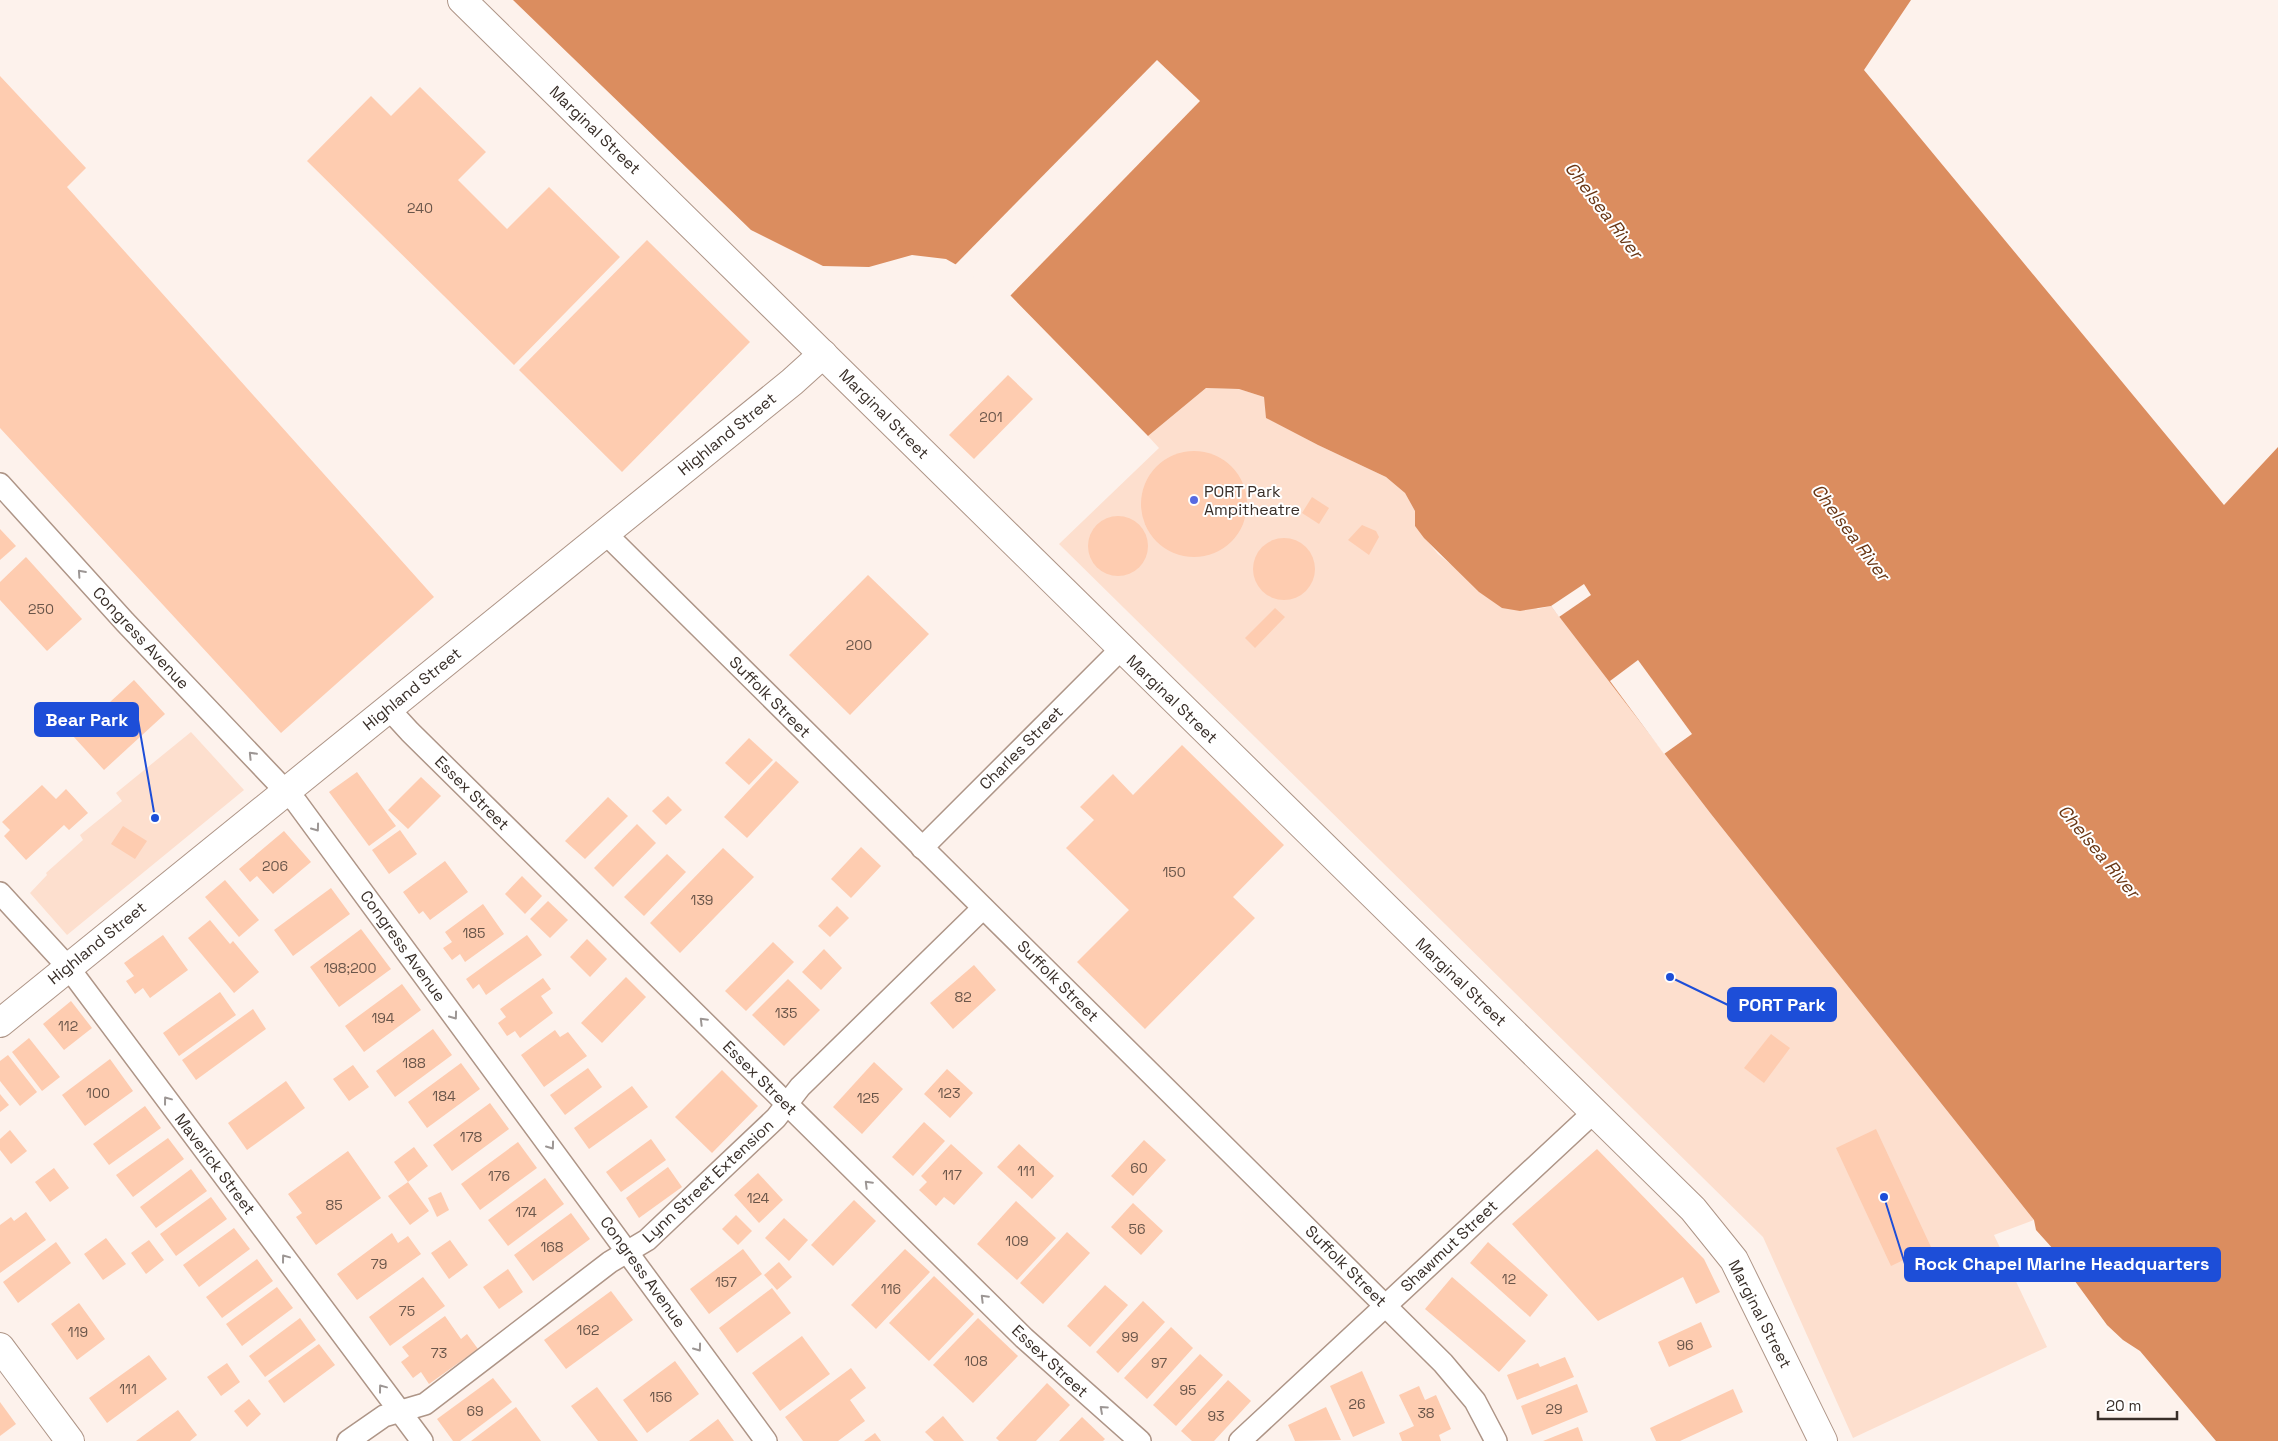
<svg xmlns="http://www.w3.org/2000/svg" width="2278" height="1441" font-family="'Space Grotesk',sans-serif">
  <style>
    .green { fill: #fddfce }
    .water { fill: #db8d5f }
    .pier { fill: #fdf2ec }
    .building { fill: #feccb0 }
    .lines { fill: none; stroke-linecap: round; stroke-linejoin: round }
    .minor-casing { stroke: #ae9587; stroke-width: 24 }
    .tertiary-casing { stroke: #ae9587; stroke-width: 30 }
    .secondary-casing { stroke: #ae9587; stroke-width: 30 }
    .minor { stroke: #fff; stroke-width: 21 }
    .tertiary { stroke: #fff; stroke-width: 28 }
    .secondary { stroke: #fff; stroke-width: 28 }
    .oneway { stroke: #9c9694 }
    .poi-dot { fill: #586ae1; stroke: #fff; stroke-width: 2 }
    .labels { text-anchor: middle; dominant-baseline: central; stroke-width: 4; stroke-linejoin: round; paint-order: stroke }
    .number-label { font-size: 14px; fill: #6a564a }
    .street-label { font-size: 16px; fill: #382e28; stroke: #fff }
    .poi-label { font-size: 16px; fill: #382e28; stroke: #fff; text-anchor: start }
    .water-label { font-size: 18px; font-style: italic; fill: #693614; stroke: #fff }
    .leader { fill: none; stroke: #1d4ed8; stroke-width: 2 }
    .callout-dot { fill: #1d4ed8; stroke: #fff; stroke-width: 2 }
    .callout { fill: #1d4ed8; stroke: #1d4ed8; stroke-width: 2 }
    .callout-label { font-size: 18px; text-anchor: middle; font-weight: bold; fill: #fff }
  </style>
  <rect width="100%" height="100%" fill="#fdf2ec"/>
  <!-- green -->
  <g class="green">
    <path d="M1206,388L1239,389L1264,397L1267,418L1318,445L1386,477L1405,493L1415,511V526L1438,554L1454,567L1538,609L1551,606L1711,814L2034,1220L1994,1235L2047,1347L1853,1438L1763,1237L1059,544L1159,448L1148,436Z"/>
    <path d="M191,732L244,790L67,935L30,893L47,875L46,873L83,840L80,835L122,801L116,793Z"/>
  </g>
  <!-- water -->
  <path class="water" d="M513,0H1911L1864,70L2224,505L2278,447V1441H2216L2140,1351L2123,1340L2107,1325L2069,1273L2063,1260L2036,1230L2034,1220L1711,814L1551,606L1520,611L1502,608L1479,592L1424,538L1415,526V511L1405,493L1386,477L1318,445L1266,418L1264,397L1239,389L1206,388L1148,436L1010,295L946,259L912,255L869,267L823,266L751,230Z"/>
  <!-- pier -->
  <g class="pier">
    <path d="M1157,60L1200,101L1009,297L954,266Z"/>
    <path d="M1584,584L1591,595L1559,617L1551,606Z"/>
    <path d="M1638,660L1692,734L1664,754L1610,681Z"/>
  </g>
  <!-- building -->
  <g class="building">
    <path d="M0,76L86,168L67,187L434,597L281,733L0,428Z"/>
    <path d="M420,87L486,152L458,180L507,229L549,187L620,257L514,365L307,161L371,96L391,116Z"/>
    <path d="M647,240L750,342L622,472L519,370Z"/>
    <path d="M1008,375L1033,399L974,459L949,435Z"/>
    <circle cx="1194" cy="504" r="53"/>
    <path d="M1312,497L1329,508L1319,524L1302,513Z"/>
    <circle cx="1118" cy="546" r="30"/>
    <path d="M1362,525L1376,531L1379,537L1369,555L1348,540Z"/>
    <path d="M0,529L16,546L0,560Z"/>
    <circle cx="1284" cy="569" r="31"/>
    <path d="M26,557L82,619L47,651L0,600V582Z"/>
    <path d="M868,575L929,634L850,715L789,655Z"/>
    <path d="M1275,608L1285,617L1255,648L1245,638Z"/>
    <path d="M134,680L165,714L104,770L73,736Z"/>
    <path d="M749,738L773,760L749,785L725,763Z"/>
    <path d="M1182,745L1284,845L1233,897L1255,918L1145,1029L1077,962L1129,910L1066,848L1094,820L1080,807L1113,774L1133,795Z"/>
    <path d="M776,761L799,782L747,838L724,817Z"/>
    <path d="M357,772L396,826L369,846L329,792Z"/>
    <path d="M421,777L441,796L408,829L388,810Z"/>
    <path d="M42,785L56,799L66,789L88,813L69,830L64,825L26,860L4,836L10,830L2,822Z"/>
    <path d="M668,796L682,810L666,825L652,811Z"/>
    <path d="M608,797L628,816L585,859L565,841Z"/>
    <path d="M637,824L656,843L613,887L594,868Z"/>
    <path d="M123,826L147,841L135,859L111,844Z"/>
    <path d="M400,830L417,854L389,874L372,850Z"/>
    <path d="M284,831L311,862L273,894L257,876L250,882L239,869Z"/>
    <path d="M861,847L881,866L851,898L831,879Z"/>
    <path d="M723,848L754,877L680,953L650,923Z"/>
    <path d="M667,854L686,872L644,916L624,897Z"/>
    <path d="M445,861L468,892L430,920L423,911L419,914L403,892Z"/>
    <path d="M522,876L542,896L525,914L505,894Z"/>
    <path d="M225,880L259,920L239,937L205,897Z"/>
    <path d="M331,888L350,914L293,956L274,930Z"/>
    <path d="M548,901L568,920L550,938L530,919Z"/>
    <path d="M483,904L504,934L465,962L460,954L452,960L443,948L452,942L445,932Z"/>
    <path d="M837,906L849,918L830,937L818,926Z"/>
    <path d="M210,920L230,944L233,941L259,972L234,993L188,938Z"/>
    <path d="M361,929L391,969L339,1007L310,967Z"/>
    <path d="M163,935L188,970L150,998L143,988L135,994L126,981L134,976L124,963Z"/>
    <path d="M527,935L542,955L486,995L479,984L473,989L466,979Z"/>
    <path d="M587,939L607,959L590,977L570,957Z"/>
    <path d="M773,942L794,962L746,1011L725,991Z"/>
    <path d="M824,949L842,968L821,990L802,972Z"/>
    <path d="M974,965L996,990L953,1029L930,1003Z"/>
    <path d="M626,977L646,997L602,1043L581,1023Z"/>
    <path d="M543,978L551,989L541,996L553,1013L520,1038L515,1031L507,1036L498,1023L506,1017L500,1009Z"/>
    <path d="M788,979L820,1010L784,1046L752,1015Z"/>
    <path d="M402,984L421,1010L364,1052L345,1026Z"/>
    <path d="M220,992L236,1015L179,1056L163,1033Z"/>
    <path d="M71,1001L92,1028L64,1050L43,1024Z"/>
    <path d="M253,1009L266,1029L196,1080L182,1060Z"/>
    <path d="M433,1029L452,1055L395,1097L376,1071Z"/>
    <path d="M555,1030L560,1037L568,1032L587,1056L544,1087L521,1055Z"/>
    <path d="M1771,1034L1790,1048L1764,1083L1744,1068Z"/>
    <path d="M29,1038L60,1077L42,1091L12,1052Z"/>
    <path d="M8,1055L37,1092L20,1106L0,1081V1061Z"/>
    <path d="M110,1059L133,1091L85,1126L62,1095Z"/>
    <path d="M874,1062L903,1089L862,1134L833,1107Z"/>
    <path d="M461,1063L480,1089L427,1128L408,1102Z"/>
    <path d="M353,1065L369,1087L349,1101L333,1079Z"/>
    <path d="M588,1068L602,1087L565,1115L550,1095Z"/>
    <path d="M947,1069L973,1093L950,1118L924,1094Z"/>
    <path d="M722,1070L758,1106L712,1153L675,1117Z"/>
    <path d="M286,1081L305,1108L247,1150L228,1123Z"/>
    <path d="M632,1086L648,1107L589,1149L574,1128Z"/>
    <path d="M0,1094L9,1105L0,1112Z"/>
    <path d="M490,1103L509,1129L452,1171L433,1145Z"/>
    <path d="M145,1106L161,1128L109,1165L93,1144Z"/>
    <path d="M924,1122L945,1141L913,1176L892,1157Z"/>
    <path d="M1876,1129L1931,1247L1891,1266L1836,1148Z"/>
    <path d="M10,1130L27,1151L11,1164L0,1150V1139Z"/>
    <path d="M168,1138L184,1159L133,1197L116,1175Z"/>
    <path d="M651,1139L666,1160L621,1192L606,1172Z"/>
    <path d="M1144,1140L1166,1160L1133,1196L1111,1176Z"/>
    <path d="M518,1142L537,1168L480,1210L461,1184Z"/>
    <path d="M951,1144L983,1173L954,1205L944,1197L936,1206L919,1190L927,1182L921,1176Z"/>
    <path d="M1019,1144L1054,1176L1032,1199L997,1167Z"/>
    <path d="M414,1147L428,1166L408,1182L394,1162Z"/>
    <path d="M1597,1149L1704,1259L1720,1292L1696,1304L1683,1277L1598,1321L1512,1224Z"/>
    <path d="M348,1151L381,1198L316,1245L296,1217L302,1213L288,1194Z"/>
    <path d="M668,1167L682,1187L639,1218L626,1198Z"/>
    <path d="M54,1168L69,1188L50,1202L35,1182Z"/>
    <path d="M191,1169L207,1191L156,1228L140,1207Z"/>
    <path d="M758,1173L783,1200L759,1223L734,1195Z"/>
    <path d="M545,1178L564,1204L508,1246L488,1220Z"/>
    <path d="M408,1182L429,1211L410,1225L388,1196Z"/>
    <path d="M441,1192L449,1210L437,1217L428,1198Z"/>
    <path d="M211,1197L227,1219L176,1256L160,1234Z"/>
    <path d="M854,1200L876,1221L833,1266L811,1245Z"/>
    <path d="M1016,1201L1056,1238L1017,1280L977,1244Z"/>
    <path d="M1133,1203L1163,1231L1141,1255L1111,1227Z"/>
    <path d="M26,1212L46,1240L0,1273V1225L11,1217L14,1221Z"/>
    <path d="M571,1213L590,1239L533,1281L514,1255Z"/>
    <path d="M736,1215L752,1231L738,1245L722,1229Z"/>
    <path d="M784,1218L808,1240L789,1261L765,1238Z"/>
    <path d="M234,1228L250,1249L199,1287L183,1265Z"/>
    <path d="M1067,1232L1090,1253L1043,1304L1020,1283Z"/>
    <path d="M392,1233L398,1243L408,1236L421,1254L357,1300L337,1274Z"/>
    <path d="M106,1238L126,1264L103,1280L84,1254Z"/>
    <path d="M149,1240L164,1260L146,1274L131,1253Z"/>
    <path d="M450,1240L468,1265L449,1279L431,1253Z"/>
    <path d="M56,1242L71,1263L18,1303L3,1282Z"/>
    <path d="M1488,1242L1548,1295L1530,1317L1470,1263Z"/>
    <path d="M743,1249L762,1274L709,1314L690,1289Z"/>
    <path d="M905,1249L930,1272L876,1329L851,1305Z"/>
    <path d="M257,1259L273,1281L222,1318L206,1297Z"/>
    <path d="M779,1262L792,1277L777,1290L764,1275Z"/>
    <path d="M508,1269L523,1292L499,1309L483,1287Z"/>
    <path d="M934,1276L974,1314L929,1361L889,1323Z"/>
    <path d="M423,1277L445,1306L390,1346L369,1317Z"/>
    <path d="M1452,1277L1526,1341L1499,1372L1425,1309Z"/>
    <path d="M1105,1285L1128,1305L1090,1347L1067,1326Z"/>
    <path d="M277,1287L293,1308L242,1346L226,1324Z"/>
    <path d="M772,1288L791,1313L737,1353L719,1328Z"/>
    <path d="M611,1291L633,1320L566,1369L544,1340Z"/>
    <path d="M1143,1301L1165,1322L1118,1373L1096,1352Z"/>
    <path d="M79,1303L105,1339L77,1360L51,1324Z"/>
    <path d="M445,1316L461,1339L467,1334L478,1349L429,1384L421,1372L413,1378L401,1362L409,1356L402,1347Z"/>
    <path d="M300,1318L316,1340L265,1377L249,1356Z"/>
    <path d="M978,1318L1018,1356L973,1403L933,1365Z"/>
    <path d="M1701,1322L1712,1347L1669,1367L1658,1342Z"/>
    <path d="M1171,1327L1193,1348L1147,1399L1124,1378Z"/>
    <path d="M802,1336L830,1374L780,1411L752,1373Z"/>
    <path d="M319,1344L335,1365L284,1403L268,1381Z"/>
    <path d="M1200,1354L1223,1375L1176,1426L1153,1405Z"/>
    <path d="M149,1355L167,1379L107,1423L89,1398Z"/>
    <path d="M1565,1357L1574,1377L1517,1400L1507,1375L1538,1363L1540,1367Z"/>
    <path d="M675,1361L699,1394L647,1433L623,1400Z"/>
    <path d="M227,1363L240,1382L221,1396L207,1377Z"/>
    <path d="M851,1368L866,1388L850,1400L865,1421L838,1441H803L785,1417Z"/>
    <path d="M1362,1371L1385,1423L1353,1437L1330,1386Z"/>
    <path d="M493,1378L512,1402L460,1441H453L437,1419Z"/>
    <path d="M1228,1380L1251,1401L1214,1441H1192L1181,1431Z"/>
    <path d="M1047,1383L1070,1405L1036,1441H999L996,1438Z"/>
    <path d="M1577,1384L1588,1412L1532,1435L1521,1406Z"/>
    <path d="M1419,1386L1425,1400L1436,1395L1451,1429L1439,1435L1441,1441H1402L1399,1433L1414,1426L1399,1395Z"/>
    <path d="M597,1387L638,1441H598L571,1406Z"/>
    <path d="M1733,1389L1743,1412L1680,1441H1656L1650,1428Z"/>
    <path d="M249,1399L261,1414L247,1427L234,1411Z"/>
    <path d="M0,1402L16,1424L0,1436Z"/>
    <path d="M516,1407L541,1441H471Z"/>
    <path d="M1326,1407L1341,1440L1295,1441L1288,1425Z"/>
    <path d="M178,1410L197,1435L190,1441H136Z"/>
    <path d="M943,1416L964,1441H934L925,1432Z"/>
    <path d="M1082,1417L1105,1439L1103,1441H1059Z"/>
    <path d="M718,1419L734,1441H689Z"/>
    <path d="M1578,1427L1583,1441H1543Z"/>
    <path d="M875,1433L881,1441H864Z"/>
  </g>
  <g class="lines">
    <!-- minor casing -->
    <g class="minor-casing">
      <g id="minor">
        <path d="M0,484L125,622L297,803L766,1441"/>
        <path d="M605,533L1443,1363L1475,1401L1496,1441"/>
        <path d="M388,708L410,732L1024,1338L1140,1441"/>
        <path d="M922,848L1121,649"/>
        <path d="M0,893L68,967L422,1441"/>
        <path d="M348,1441L384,1416L425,1404L610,1262L647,1240L776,1118L800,1087L983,908"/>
        <path d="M1240,1441L1594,1112"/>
      </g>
    </g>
    <!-- tertiary casing -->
    <g class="tertiary-casing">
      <g id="tertiary">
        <path d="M0,1023L792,382L823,354"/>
        <path d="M0,1347L70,1441"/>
      </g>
    </g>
    <!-- secondary casing -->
    <g class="secondary-casing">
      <path id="secondary" d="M462,0L1693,1209L1734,1260L1823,1441"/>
    </g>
    <!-- minor -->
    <use href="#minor" class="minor"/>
    <!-- tertiary -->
    <use href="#tertiary" class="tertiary"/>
    <!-- secondary -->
    <use href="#secondary" class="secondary"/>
  </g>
  <!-- one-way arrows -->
  <defs><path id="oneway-chevron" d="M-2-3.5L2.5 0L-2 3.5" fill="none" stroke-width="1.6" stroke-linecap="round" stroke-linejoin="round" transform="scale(1.25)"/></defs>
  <g class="oneway">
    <use href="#oneway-chevron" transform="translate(81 573) rotate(-132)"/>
    <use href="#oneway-chevron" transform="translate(252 755) rotate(-134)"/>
    <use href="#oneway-chevron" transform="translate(316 828) rotate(54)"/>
    <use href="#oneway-chevron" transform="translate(454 1016) rotate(54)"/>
    <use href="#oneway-chevron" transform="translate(703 1021) rotate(-135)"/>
    <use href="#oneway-chevron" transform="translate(167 1100) rotate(-127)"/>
    <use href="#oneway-chevron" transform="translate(551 1146) rotate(54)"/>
    <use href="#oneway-chevron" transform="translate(868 1184) rotate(-135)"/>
    <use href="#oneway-chevron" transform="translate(285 1258) rotate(-127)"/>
    <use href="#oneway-chevron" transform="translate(984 1298) rotate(-135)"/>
    <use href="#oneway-chevron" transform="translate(698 1348) rotate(54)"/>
    <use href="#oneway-chevron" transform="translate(382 1388) rotate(-127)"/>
    <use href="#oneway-chevron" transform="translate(1103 1409) rotate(-138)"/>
  </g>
  <!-- markers -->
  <circle class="poi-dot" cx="1194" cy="500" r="5"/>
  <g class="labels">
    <!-- number labels -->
    <g class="number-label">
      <text x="420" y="208">240</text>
      <text x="991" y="417">201</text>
      <text x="41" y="609">250</text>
      <text x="859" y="645">200</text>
      <text x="275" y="866">206</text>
      <text x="1174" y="872">150</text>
      <text x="702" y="900">139</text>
      <text x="474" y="933">185</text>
      <text x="350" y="968">198;200</text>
      <text x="963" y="997">82</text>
      <text x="786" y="1013">135</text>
      <text x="383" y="1018">194</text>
      <text x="68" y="1026">112</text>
      <text x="414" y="1063">188</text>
      <text x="98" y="1093">100</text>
      <text x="949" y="1093">123</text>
      <text x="444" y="1096">184</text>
      <text x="868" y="1098">125</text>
      <text x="471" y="1137">178</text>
      <text x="1139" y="1168">60</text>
      <text x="1026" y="1171">111</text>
      <text x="952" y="1175">117</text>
      <text x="499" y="1176">176</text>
      <text x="758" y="1198">124</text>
      <text x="334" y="1205">85</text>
      <text x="526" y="1212">174</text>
      <text x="1137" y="1229">56</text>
      <text x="1017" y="1241">109</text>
      <text x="552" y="1247">168</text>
      <text x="379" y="1264">79</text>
      <text x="1509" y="1279">12</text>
      <text x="726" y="1282">157</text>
      <text x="891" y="1289">116</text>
      <text x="407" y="1311">75</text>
      <text x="588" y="1330">162</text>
      <text x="78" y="1332">119</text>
      <text x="1130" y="1337">99</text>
      <text x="1685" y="1345">96</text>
      <text x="439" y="1353">73</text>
      <text x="976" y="1361">108</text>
      <text x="1159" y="1363">97</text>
      <text x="128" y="1389">111</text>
      <text x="1188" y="1390">95</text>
      <text x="661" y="1397">156</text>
      <text x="1357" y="1404">26</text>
      <text x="1554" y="1409">29</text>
      <text x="475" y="1411">69</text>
      <text x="1426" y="1413">38</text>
      <text x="1216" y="1416">93</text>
    </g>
    <!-- street labels -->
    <g class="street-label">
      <text transform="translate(595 130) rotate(44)">Marginal Street</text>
      <text transform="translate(884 414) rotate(45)">Marginal Street</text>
      <text transform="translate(727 434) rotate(-39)">Highland Street</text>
      <text transform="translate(141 638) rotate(47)">Congress Avenue</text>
      <text transform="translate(412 689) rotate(-39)">Highland Street</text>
      <text transform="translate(770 697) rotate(45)">Suffolk Street</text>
      <text transform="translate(1172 699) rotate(44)">Marginal Street</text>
      <text transform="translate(1021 748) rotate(-45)">Charles Street</text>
      <text transform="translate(472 793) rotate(45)">Essex Street</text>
      <text transform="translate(97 943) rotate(-39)">Highland Street</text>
      <text transform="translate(403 946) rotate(54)">Congress Avenue</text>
      <text transform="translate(1058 981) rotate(45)">Suffolk Street</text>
      <text transform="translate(1461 982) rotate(44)">Marginal Street</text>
      <text transform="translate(760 1078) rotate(45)">Essex Street</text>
      <text transform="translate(215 1164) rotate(53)">Maverick Street</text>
      <text transform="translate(708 1181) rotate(-43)">Lynn Street Extension</text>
      <text transform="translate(1449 1246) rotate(-43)">Shawmut Street</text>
      <text transform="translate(1346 1266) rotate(45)">Suffolk Street</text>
      <text transform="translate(643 1272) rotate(54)">Congress Avenue</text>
      <text transform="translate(1760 1314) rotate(63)">Marginal Street</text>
      <text transform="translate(1050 1361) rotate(43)">Essex Street</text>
    </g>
    <!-- poi labels -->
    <g class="poi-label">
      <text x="1204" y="491">PORT Park<tspan x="1204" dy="18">Ampitheatre</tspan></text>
    </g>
    <!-- water labels -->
    <g class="water-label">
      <text transform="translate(1604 210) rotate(53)">Chelsea River</text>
      <text transform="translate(1851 532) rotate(53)">Chelsea River</text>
      <text transform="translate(2099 851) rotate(50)">Chelsea River</text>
    </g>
  </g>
  <!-- callouts -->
  <path class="leader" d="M155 818L138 720M1670 977L1728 1005M1884 1197L1905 1264"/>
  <g class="callout-dot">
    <circle cx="155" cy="818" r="5"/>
    <circle cx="1670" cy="977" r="5"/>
    <circle cx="1884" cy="1197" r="5"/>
  </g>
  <g class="callout">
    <rect x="35" y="703" width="103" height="33" rx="5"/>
    <rect x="1728" y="988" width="108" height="33" rx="5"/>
    <rect x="1905" y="1248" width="315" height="33" rx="5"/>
  </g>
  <g class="callout-label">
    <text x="87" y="726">Bear Park</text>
    <text x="1782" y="1011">PORT Park</text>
    <text x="2062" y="1270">Rock Chapel Marine Headquarters</text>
  </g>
  <!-- scale -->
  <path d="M2098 1411v8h79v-8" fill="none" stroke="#382e28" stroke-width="2.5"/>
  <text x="2106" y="1411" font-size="15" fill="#382e28" stroke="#ffffff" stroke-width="4" paint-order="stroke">20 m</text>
</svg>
